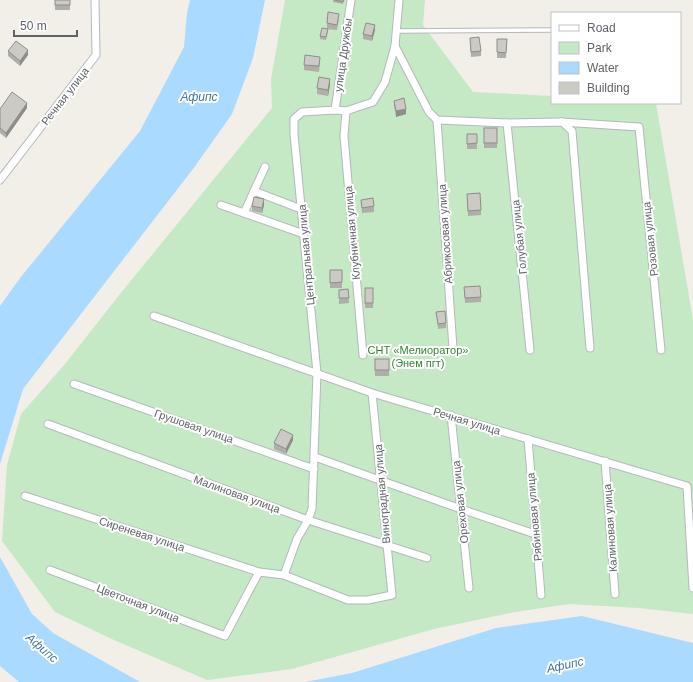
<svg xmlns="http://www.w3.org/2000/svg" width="693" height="682" font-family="Helvetica,sans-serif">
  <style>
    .green { fill: #c5e8c5 }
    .water { fill: #aadaff }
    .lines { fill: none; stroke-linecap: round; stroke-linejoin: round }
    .lane-casing { stroke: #b5b8bc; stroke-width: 5.5 }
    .street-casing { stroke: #b5b8bc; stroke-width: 9 }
    .lane { stroke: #fff; stroke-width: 3.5 }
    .street { stroke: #fff; stroke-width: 7 }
    .wall { fill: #afaea9 }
    .shaded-wall { fill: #8f8d8a }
    .building { fill: #cccac5; stroke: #8f8d8a }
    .labels { text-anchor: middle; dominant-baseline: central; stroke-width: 4; stroke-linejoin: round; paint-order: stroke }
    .street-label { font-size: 11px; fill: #5f6368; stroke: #fff }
    .park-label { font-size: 11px; fill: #348238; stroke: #fff }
    .water-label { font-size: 12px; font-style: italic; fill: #4174aa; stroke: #fff }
  </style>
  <rect width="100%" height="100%" fill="#f1efe8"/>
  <!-- green -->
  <path class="green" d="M285,0H425L423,25L473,92L552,96V103H656L693,320V614L639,608L569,604L515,612L434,629L292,669L207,680L114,640L55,612L2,541L7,465L21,414L65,364L120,294L272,108L271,79Z"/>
  <!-- water -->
  <g class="water">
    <path d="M190,0H265L253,58L232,114L193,169L23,389L0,464V306L20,278L140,131L184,47L187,13Z"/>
    <path d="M0,557L32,614L53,633L140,682H19L0,666Z"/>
    <path d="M582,616L693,643V682H305L352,673L496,628Z"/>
  </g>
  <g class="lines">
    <!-- lane casing -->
    <g class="lane-casing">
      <path id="lane" d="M396,31L552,30"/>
    </g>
    <!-- street casing -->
    <g class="street-casing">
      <g id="street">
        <path d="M395,46L429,112L437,120L507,123L561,122L639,127L661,350"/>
        <path d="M335,110L351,0"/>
        <path d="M346,111L344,136L363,355"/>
        <path d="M437,120L453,348"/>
        <path d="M562,122L572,131L590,348"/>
        <path d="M507,123L530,350"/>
        <path d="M0,180L96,55L95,0"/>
        <path d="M254,191L301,209"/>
        <path d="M221,205L304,234"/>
        <path d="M244,213L265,167"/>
        <path d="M154,316L372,393L687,486L693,588"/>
        <path d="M74,384L314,469"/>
        <path d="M451,415L469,588"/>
        <path d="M48,424L308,520L427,558"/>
        <path d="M528,439L541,595"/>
        <path d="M315,457L461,509L535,534"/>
        <path d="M605,461L615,594"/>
        <path d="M25,496L259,572"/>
        <path d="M50,570L225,636L259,572L284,575L297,539L308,520L312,509L317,373L294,134V119L302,112L335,110L346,111L373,102L385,82L395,46L399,0"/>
        <path d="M284,575L348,600H368L392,595L372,393"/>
      </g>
    </g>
    <!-- lane -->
    <use href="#lane" class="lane"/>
    <!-- street -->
    <use href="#street" class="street"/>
  </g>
  <!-- wall -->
  <g class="wall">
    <rect x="55" y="0" width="15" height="10"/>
    <path d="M333,0H344L343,4L333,2Z"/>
    <path d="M339,19L337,30L327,29V23Z"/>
    <path d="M375,30L372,41L363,39V34Z"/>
    <path d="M328,32L326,40L320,39V36Z"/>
    <path d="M470,38L481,51V56L471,57Z"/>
    <path d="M497,39H507L506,58H497Z"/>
    <path d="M8,51L28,55L20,66L8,56Z"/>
    <path d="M320,62L319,72L304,70V65Z"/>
    <path d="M330,85L328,96L317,94V88Z"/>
    <path d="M394,101L406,114L396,117L394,106Z"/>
    <path d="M27,108L6,138L0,133V109Z"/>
    <rect x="484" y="128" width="13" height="20"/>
    <rect x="467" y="134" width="10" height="15"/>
    <path d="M467,194L481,210V215L468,216Z"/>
    <path d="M361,200L374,206V212L362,213Z"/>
    <path d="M264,205L262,213L252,211V206Z"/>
    <rect x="330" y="270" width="12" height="18"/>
    <path d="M464,287L481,297V302L465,303Z"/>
    <rect x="365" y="288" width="8" height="20"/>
    <path d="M348,289L349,303L339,304V290Z"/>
    <path d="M436,312L446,323V328L438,329Z"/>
    <rect x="375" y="359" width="14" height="17"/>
    <path d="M293,440L286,454L274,449V443Z"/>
  </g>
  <!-- shaded-wall -->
  <g class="shaded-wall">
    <path d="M375,25V30L372,41V36Z"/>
    <path d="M28,50V55L20,66V61Z"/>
    <path d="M330,79V85L328,96V90Z"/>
    <path d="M27,103V108L6,138V133Z"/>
    <path d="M406,109V114L396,117V111Z"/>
    <path d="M264,199V205L262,213V208Z"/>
    <path d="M293,435V440L286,454V449Z"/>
  </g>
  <!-- building -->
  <g class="building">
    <rect x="55" y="0" width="15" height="5"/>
    <path d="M335,0H344L343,2Z"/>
    <path d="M328,12L339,14L337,25L327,23Z"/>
    <path d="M366,23L375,25L372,36L363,34Z"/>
    <path d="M322,28L328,29L326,37L320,36Z"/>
    <path d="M479,37L481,51L471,52L470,38Z"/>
    <path d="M497,39H507L506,53L497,52Z"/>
    <path d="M16,41L28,50L20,61L8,51Z"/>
    <path d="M305,55L320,57L319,66L304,65Z"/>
    <path d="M319,77L330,79L328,90L317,88Z"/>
    <path d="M12,92L27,103L6,133L0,128V109Z"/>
    <path d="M404,98L406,109L396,111L394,101Z"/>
    <rect x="484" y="128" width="13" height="15"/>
    <path d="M467,134H477V143L467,144Z"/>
    <path d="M480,193L481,210L468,211L467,194Z"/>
    <path d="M254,197L264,199L262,208L252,206Z"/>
    <path d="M373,198L374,206L362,208L361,200Z"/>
    <path d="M330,270H342V282L330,283Z"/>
    <path d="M480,286L481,297L465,298L464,287Z"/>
    <rect x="365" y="288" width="8" height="15"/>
    <path d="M348,289L349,298H339V290Z"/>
    <path d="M445,311L446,323L438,324L436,312Z"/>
    <rect x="375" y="359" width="14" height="11"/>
    <path d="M281,429L293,435L286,449L274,443Z"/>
  </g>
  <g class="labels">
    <!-- street labels -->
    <g class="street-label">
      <text transform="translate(343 55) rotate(-82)">улица Дружбы</text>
      <text transform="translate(65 96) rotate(-52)">Речная улица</text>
      <text transform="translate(352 233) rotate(-95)">Клубничная улица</text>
      <text transform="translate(445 234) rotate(-94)">Абрикосовая улица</text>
      <text transform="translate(519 237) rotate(-96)">Голубая улица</text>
      <text transform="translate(650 239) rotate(-96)">Розовая улица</text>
      <text transform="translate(306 255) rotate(-95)">Центральная улица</text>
      <text transform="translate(467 421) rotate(17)">Речная улица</text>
      <text transform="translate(194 426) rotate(19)">Грушовая улица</text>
      <text transform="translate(237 494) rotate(20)">Малиновая улица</text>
      <text transform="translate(382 494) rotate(-95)">Виноградная улица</text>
      <text transform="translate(460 502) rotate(-96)">Ореховая улица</text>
      <text transform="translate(534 517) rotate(-95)">Рябиновая улица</text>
      <text transform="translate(610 528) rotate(-94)">Калиновая улица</text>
      <text transform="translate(142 534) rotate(18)">Сиреневая улица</text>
      <text transform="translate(138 603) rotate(21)">Цветочная улица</text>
    </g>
    <!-- park labels -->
    <g class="park-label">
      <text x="418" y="350">СНТ «Мелиоратор»<tspan x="418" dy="13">(Энем пгт)</tspan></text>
    </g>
    <!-- water labels -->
    <g class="water-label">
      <text x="199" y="97">Афипс</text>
      <text transform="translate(42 648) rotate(41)">Афипс</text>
      <text transform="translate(565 665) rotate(-12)">Афипс</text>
    </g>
  </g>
  <!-- legend -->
  <rect x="551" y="12" width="130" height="92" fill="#ffffff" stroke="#bfc1c3"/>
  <rect x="559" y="25" width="20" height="6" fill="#ffffff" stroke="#bfc1c3"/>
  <text x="587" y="32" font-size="12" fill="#5f6368">Road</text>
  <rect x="559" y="42" width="20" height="12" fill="#c5e8c5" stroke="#bfc1c3"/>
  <text x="587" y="52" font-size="12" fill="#5f6368">Park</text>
  <rect x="559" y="62" width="20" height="12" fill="#aadaff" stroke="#bfc1c3"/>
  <text x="587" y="72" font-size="12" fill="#5f6368">Water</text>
  <rect x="559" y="82" width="20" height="12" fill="#cccac5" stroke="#bfc1c3"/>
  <text x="587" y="92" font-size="12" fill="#5f6368">Building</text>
  <!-- scale -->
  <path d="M14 30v6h63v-6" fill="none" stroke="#5f6368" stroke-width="2"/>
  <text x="20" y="30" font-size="12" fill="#5f6368" stroke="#ffffff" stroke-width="3" paint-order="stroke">50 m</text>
</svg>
